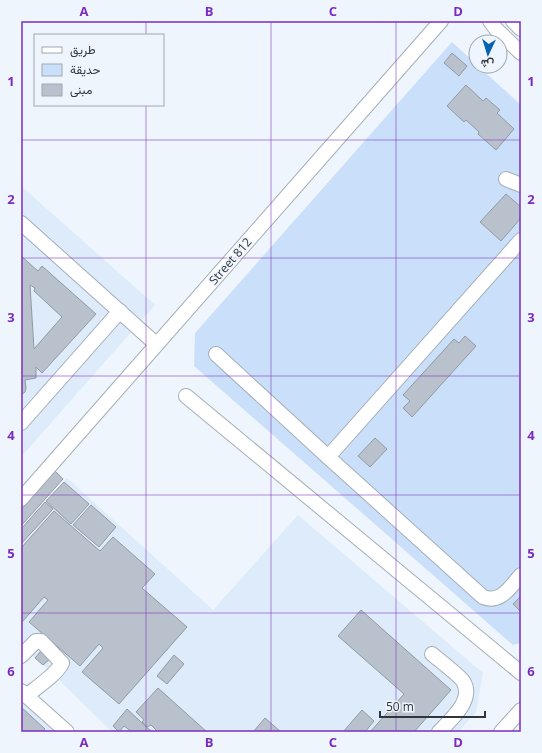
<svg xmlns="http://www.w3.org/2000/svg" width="542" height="753" font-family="'Open Sans',Vazirmatn,sans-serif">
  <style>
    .built { fill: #ddebfb }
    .park { fill: #cae0fa }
    .building { fill: #b9c2cc; stroke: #929aa3; fill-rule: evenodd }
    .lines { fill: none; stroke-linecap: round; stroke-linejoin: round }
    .minor-casing { stroke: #a5aeb7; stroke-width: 16 }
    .minor { stroke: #fff; stroke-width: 14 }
    .grid { fill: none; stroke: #7b2cbf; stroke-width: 1; stroke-opacity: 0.55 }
    .labels { text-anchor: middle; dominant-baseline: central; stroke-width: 3.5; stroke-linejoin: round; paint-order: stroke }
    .street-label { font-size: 12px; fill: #313539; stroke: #eef5fd }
    .neatline { fill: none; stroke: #7b2cbf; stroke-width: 1.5 }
    .grid-label { font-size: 13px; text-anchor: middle; font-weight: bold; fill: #7b2cbf }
  </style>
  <rect width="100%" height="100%" fill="#eef5fd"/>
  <!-- built -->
  <g class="built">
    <path d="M21,186L155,305L21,457Z"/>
    <path d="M67,478L213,610L298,515L483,673L476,712L458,732H112L53,674L21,646V531Z"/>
    <path d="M21,701L57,732H21Z"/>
  </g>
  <!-- park -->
  <path class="park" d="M452,42L476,64V66H478L521,105V643L513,645L194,366L195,333Z"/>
  <!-- building -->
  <g class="building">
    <path d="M452,53L467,66L459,76L444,63Z"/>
    <path d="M466,85L483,101L486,98L500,110L497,113L514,129L496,150L478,134L479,132L466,120L464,122L447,106Z"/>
    <path d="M506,194L521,207V218L501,241L480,222Z"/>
    <path d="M21,256L38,271L42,266L96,314L42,373L36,367V378L25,380L26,388L25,392L21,395ZM30,285L35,288L34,291L62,317L34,349Z"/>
    <path d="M465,336L476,346L412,417L403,408L410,401L403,395L454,339L459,343Z"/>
    <path d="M375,438L387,449L370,467L358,456Z"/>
    <path d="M55,471L63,479L21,526V510Z"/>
    <path d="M64,482L89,504L71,524L46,501Z"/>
    <path d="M45,502L53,509L21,544V529Z"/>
    <path d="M91,505L116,527L99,547L73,525Z"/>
    <path d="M54,511L100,551L113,537L155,574L142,588L187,627L119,704L82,672L103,648L99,644L80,666L29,622L48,600L44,597L23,621L21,620V548Z"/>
    <path d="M521,596V612L513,604Z"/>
    <path d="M361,610L451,690L414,732H370L404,694L338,636Z"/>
    <path d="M41,651L50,659L43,665L35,658Z"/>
    <path d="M174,655L184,664L167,684L157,676Z"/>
    <path d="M158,688L207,732H158L151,725L147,727L142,722L144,720L136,712Z"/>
    <path d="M21,707L45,729L42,732H21Z"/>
    <path d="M127,709L152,732H132L124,726L119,732L113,726Z"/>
    <path d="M362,710L374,721L365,732H343Z"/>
    <path d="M265,718L281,732H253Z"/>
  </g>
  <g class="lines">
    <!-- minor casing -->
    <g class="minor-casing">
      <g id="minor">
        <path d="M490,21L496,29L521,53"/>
        <path d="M513,21L521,29"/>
        <path d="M506,179L521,185"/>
        <path d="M21,223L156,344"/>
        <path d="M216,354L328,457L483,597C501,604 510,587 521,575"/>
        <path d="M186,396L521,673"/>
        <path d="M21,423L120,311"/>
        <path d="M328,457L521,240"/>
        <path d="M21,499L441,21"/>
        <path d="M432,654C439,660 460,676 463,681C475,700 450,720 439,732"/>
        <path d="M21,656L36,641H41L62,663C57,674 36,688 26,696"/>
        <path d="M21,691L67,732"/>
        <path d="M501,732L521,710"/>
      </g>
    </g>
    <!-- minor -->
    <use href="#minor" class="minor"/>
  </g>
  <!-- grid -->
  <path class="grid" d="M146,21V35M271,21V732M396,21V732M146,105V732M21,140H521M21,258H521M21,376H521M21,495H521M21,613H521"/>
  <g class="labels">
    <!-- street labels -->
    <g class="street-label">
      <text transform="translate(230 261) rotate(-49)">Street 812</text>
    </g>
  </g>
  <!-- border -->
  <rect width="542" height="753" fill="none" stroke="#eef5fd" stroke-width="44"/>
  <!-- legend -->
  <rect x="34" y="34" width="130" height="72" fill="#eef5fd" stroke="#a2a8af"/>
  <rect x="42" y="47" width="20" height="6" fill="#ffffff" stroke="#a2a8af"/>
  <text x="70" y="54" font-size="12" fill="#313539">طريق</text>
  <rect x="42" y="64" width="20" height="12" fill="#cae0fa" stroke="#a2a8af"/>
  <text x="70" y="74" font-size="12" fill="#313539">حديقة</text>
  <rect x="42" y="84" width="20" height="12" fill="#b9c2cc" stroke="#a2a8af"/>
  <text x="70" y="94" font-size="12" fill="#313539">مبنى</text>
  <!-- north arrow -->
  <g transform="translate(488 54) rotate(184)"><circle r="19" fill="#eef5fd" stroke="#a2a8af"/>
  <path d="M0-3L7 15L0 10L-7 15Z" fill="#0763b1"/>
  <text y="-6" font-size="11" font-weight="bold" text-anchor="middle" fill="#313539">ش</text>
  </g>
  <!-- scale -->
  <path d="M380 711v6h105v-6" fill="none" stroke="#313539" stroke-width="2"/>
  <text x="386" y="711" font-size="12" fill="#313539" stroke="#eef5fd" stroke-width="3" paint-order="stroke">50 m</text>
  <rect x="22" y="22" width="498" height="709" class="neatline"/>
  <g class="grid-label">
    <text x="84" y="16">A</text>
    <text x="209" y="16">B</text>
    <text x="333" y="16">C</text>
    <text x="458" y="16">D</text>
    <text x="11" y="86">1</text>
    <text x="531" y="86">1</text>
    <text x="11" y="204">2</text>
    <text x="531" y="204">2</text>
    <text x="11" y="322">3</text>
    <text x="531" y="322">3</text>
    <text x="11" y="440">4</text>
    <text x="531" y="440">4</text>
    <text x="11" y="558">5</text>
    <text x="531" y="558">5</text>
    <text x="11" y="676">6</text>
    <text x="531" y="676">6</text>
    <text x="84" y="747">A</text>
    <text x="209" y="747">B</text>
    <text x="333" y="747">C</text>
    <text x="458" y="747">D</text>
  </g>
</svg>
